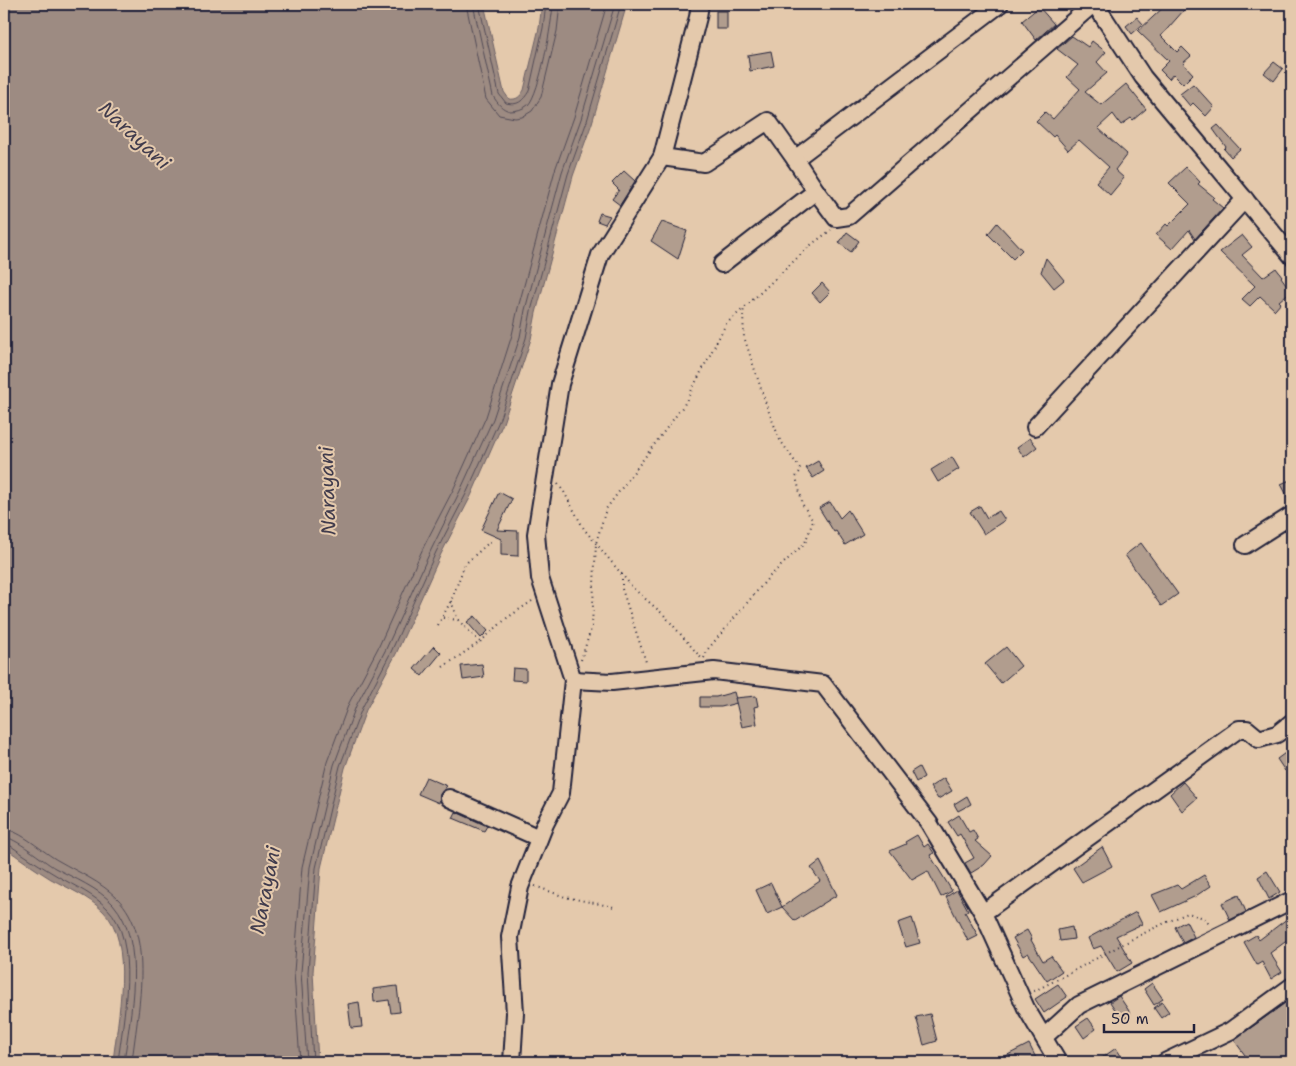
<svg xmlns="http://www.w3.org/2000/svg" width="1296" height="1066" font-family="'Shantell Sans',sans-serif">
  <style>
    .water { fill: #9d8b82; stroke: #6c6166 }
    .lines { fill: none; stroke-linecap: round; stroke-linejoin: round }
    .shore { stroke: #534c57; stroke-width: 1 }
    .building { fill: #b19d8e; stroke: #22223b }
    .minor-casing { stroke: #22223b; stroke-width: 20 }
    .path { stroke: #22223b; stroke-width: 2; stroke-dasharray: 1 4; stroke-linecap: butt }
    .minor { stroke: #e4c9ac; stroke-width: 16 }
    .labels { text-anchor: middle; dominant-baseline: central; stroke-width: 4; stroke-linejoin: round; paint-order: stroke }
    .water-label { font-size: 20px; font-style: italic; fill: #413c4d; stroke: #e4c9ac }
  </style>
  <rect width="100%" height="100%" fill="#e4c9ac"/>
  <filter id="ink" filterUnits="userSpaceOnUse"><feTurbulence type="fractalNoise" baseFrequency=".02" numOctaves="2"/><feDisplacementMap in="SourceGraphic" scale="10" xChannelSelector="R" yChannelSelector="G"/><feConvolveMatrix kernelMatrix="1 2 1 2 8 2 1 2 1" color-interpolation-filters="sRGB"/></filter>
  <g filter="url(#ink)">
    <!-- water -->
    <path class="water" d="M4,4H484L504,92L509,99C517,100 520,97 524,90L539,28L542,4H627L592,123L573,176L536,313L531,339L503,423L471,496L441,554L396,654L366,710L345,768L321,868L313,972L318,1062H113C117,1022 135,941 103,911C89,897 68,888 51,879C35,869 19,858 4,847Z"/>
    <g class="lines">
      <!-- shore -->
      <g class="shore">
        <path d="M466,4L486,99L499,115L515,118L522,117L532,111L541,97L557,31L560,4"/>
        <path d="M473,4L493,96C498,104 502,109 510,111C517,111 523,109 528,105C540,93 552,22 553,4"/>
        <path d="M479,4L499,94L506,103C518,106 523,101 529,91L543,28L546,4"/>
        <path d="M4,829C20,830 44,853 59,861C78,872 101,882 117,898C156,936 137,1014 132,1062"/>
        <path d="M4,837C15,837 43,861 55,868C74,878 98,888 113,904C147,943 130,1015 124,1062"/>
        <path d="M4,843L8,844C25,856 42,867 59,877C75,886 94,895 107,908C140,940 123,1020 118,1062"/>
        <path d="M300,1062L294,972L302,867L327,762L349,703L379,646L424,546L454,488L486,417L512,335L518,308L555,170L574,117L607,4"/>
        <path d="M307,1062L301,972L310,867L334,765L356,706L386,649L431,550L460,491L493,419L520,337L525,310L562,172L581,119L615,4"/>
        <path d="M313,1062L308,972L316,868L340,766L362,708L391,652L436,552L466,494L499,421L526,338L531,311L568,174L587,121L621,4"/>
      </g>
    </g>
    <!-- building -->
    <g class="building">
      <path d="M1167,4H1178L1184,10L1161,36L1177,52L1182,47L1191,56L1183,63L1193,74L1183,84L1173,74L1169,79L1160,70L1169,61L1138,31Z"/>
      <path d="M1039,7L1054,24L1036,40L1022,21Z"/>
      <rect x="716" y="11" width="11" height="18"/>
      <path d="M1137,17L1143,24L1132,34L1126,26Z"/>
      <path d="M1072,36L1088,47L1092,41L1106,52L1097,62L1107,73L1085,92L1101,105L1126,84L1146,109L1133,120L1131,118L1121,125L1113,114L1098,128L1127,154L1115,170L1124,178L1110,195L1096,182L1109,167L1079,140L1068,150L1055,135L1053,137L1036,121L1045,112L1053,119L1080,89L1067,77L1078,65L1057,49Z"/>
      <path d="M771,51L774,66L750,71L748,55Z"/>
      <path d="M1274,62L1283,69L1274,81L1264,73Z"/>
      <path d="M1193,84L1214,107L1206,116L1193,103L1190,106L1180,94Z"/>
      <path d="M1218,125L1240,149L1231,157L1224,149L1226,147L1213,129Z"/>
      <path d="M1186,167L1200,182L1198,184L1214,197L1212,199L1223,208L1195,239L1189,230L1172,249L1156,235L1166,224L1168,226L1190,204L1169,183Z"/>
      <path d="M624,171L635,181L620,205L612,199L619,190L612,183Z"/>
      <path d="M600,213L610,216L605,224L597,221Z"/>
      <path d="M662,222L687,231L678,259L651,241Z"/>
      <path d="M997,223L1022,250L1013,259L988,234Z"/>
      <path d="M847,232L859,241L851,252L839,243Z"/>
      <path d="M1242,235L1252,247L1242,255L1263,277L1276,268L1282,276L1281,277L1291,291L1279,301L1281,303L1275,310L1260,296L1250,306L1242,299L1255,286L1220,252Z"/>
      <path d="M1046,258L1064,280L1054,288L1041,272Z"/>
      <path d="M822,283L830,292L820,302L812,293Z"/>
      <path d="M1030,438L1037,447L1024,457L1017,447Z"/>
      <path d="M952,457L959,469L938,482L931,470Z"/>
      <path d="M818,461L824,471L813,478L806,468Z"/>
      <path d="M1292,479V505L1281,484Z"/>
      <path d="M499,492L512,499L497,530L518,531V556L501,555V539L481,530Z"/>
      <path d="M830,502L840,518L848,510L863,534L845,545L836,531L834,532L819,508Z"/>
      <path d="M980,506L987,518L999,511L1005,520L984,534L970,512Z"/>
      <path d="M1141,543L1178,594L1161,606L1125,555Z"/>
      <path d="M475,616L488,631L481,638L467,622Z"/>
      <path d="M434,646L441,653L422,676L414,669Z"/>
      <path d="M1006,647L1021,666L1001,683L985,664Z"/>
      <path d="M482,664L484,677L463,680L461,666Z"/>
      <path d="M513,668L526,669V681L512,680Z"/>
      <path d="M734,692L737,703L721,707H700V697H716Z"/>
      <path d="M756,696L758,706L754,707L757,724L742,727L735,698Z"/>
      <path d="M1292,748V766L1285,771L1277,759Z"/>
      <path d="M919,767L924,777L916,782L911,772Z"/>
      <path d="M426,777L447,786L440,794L439,803L418,794Z"/>
      <path d="M944,778L952,791L938,799L930,787Z"/>
      <path d="M1183,782L1197,798L1182,811L1170,794Z"/>
      <path d="M967,796L971,804L958,811L954,804Z"/>
      <path d="M456,812L487,826L484,831L453,818Z"/>
      <path d="M959,815L969,832L973,830L978,839L975,841L992,856L984,865L971,873L965,863L974,858L960,834L957,836L948,822Z"/>
      <path d="M917,835L924,847L928,844L934,853L930,855L952,891L941,897L928,871L912,880L890,851L906,844L905,842Z"/>
      <path d="M1102,847L1112,866L1082,882L1073,868Z"/>
      <path d="M820,861L837,895L795,921L782,907L820,881L811,868Z"/>
      <path d="M1267,871L1280,892L1269,899L1258,877Z"/>
      <path d="M1204,875L1211,886L1194,897L1161,912L1152,895L1177,885L1181,889Z"/>
      <path d="M771,883L782,907L767,914L756,890Z"/>
      <path d="M957,890L968,910L965,912L978,936L968,941L946,897Z"/>
      <path d="M1239,895L1246,912L1230,920L1222,903Z"/>
      <path d="M1136,912L1142,924L1116,936L1132,963L1117,972L1101,946L1093,949L1088,938Z"/>
      <path d="M1292,915V937L1270,953L1282,972L1271,979L1262,962L1257,965L1244,942L1256,935L1259,940Z"/>
      <path d="M912,918L920,943L906,947L898,923Z"/>
      <path d="M1186,921L1194,937L1183,943L1175,927Z"/>
      <path d="M1072,927L1074,939L1060,941L1058,930Z"/>
      <path d="M1027,930L1032,939L1031,940L1043,961L1051,956L1062,971L1047,981L1028,953L1023,956L1013,938Z"/>
      <path d="M1152,983L1163,999L1154,1005L1144,989Z"/>
      <path d="M1058,984L1067,997L1044,1013L1035,999Z"/>
      <path d="M397,986L400,1012L391,1013L389,1000L374,1002L373,989Z"/>
      <path d="M1119,996L1131,1014L1122,1020L1110,1002Z"/>
      <path d="M1292,998V1062H1250L1234,1040Z"/>
      <path d="M359,1002L362,1027L351,1028L348,1004Z"/>
      <path d="M1162,1002L1169,1012L1161,1018L1154,1008Z"/>
      <path d="M930,1014L937,1041L924,1045L916,1017Z"/>
      <path d="M1088,1018L1096,1029L1084,1038L1076,1026Z"/>
      <path d="M1029,1044L1038,1062H994Z"/>
      <path d="M1116,1048L1125,1062H1096Z"/>
    </g>
    <g class="lines">
      <!-- minor casing -->
      <g class="minor-casing">
        <g id="minor">
          <path d="M1095,4L1143,77L1292,256"/>
          <path d="M662,157L704,163L768,121L795,159L1000,4"/>
          <path d="M816,191L836,218L849,216L1093,4"/>
          <path d="M722,264L816,191L795,159"/>
          <path d="M1035,427L1245,199"/>
          <path d="M1245,545L1292,515"/>
          <path d="M573,680L612,682L714,671L823,684L929,823L983,913L1026,1008L1058,1062"/>
          <path d="M449,798L539,838"/>
          <path d="M983,913L1239,729H1247L1259,739L1277,734L1292,722"/>
          <path d="M1044,1037L1079,1005L1292,900"/>
          <path d="M512,1062L515,1013L510,937L520,887L545,824L561,793L573,680L540,578L536,534L560,384L600,255L662,157L698,17L700,4"/>
          <path d="M1165,1062L1230,1031L1292,986"/>
        </g>
      </g>
      <!-- path -->
      <g class="path">
        <path d="M558,484L564,492L584,529L634,589L664,615L702,659"/>
        <path d="M622,574V589L647,665"/>
        <path d="M451,601L458,620"/>
        <path d="M443,618L458,620L480,642"/>
        <path d="M438,625L451,601L465,564L493,539"/>
        <path d="M704,658L708,649L769,577L805,543L813,521L803,505L796,477L801,470L780,440L767,407L744,337L743,314L744,308L812,244L831,230"/>
        <path d="M581,660L592,626L596,543L606,509L684,405L726,324L744,308"/>
        <path d="M443,667L480,642L507,618L532,601"/>
        <path d="M535,886L565,897L614,907"/>
        <path d="M1034,991C1086,966 1134,935 1188,913L1204,918L1209,924"/>
      </g>
      <!-- minor -->
      <use href="#minor" class="minor"/>
    </g>
  </g>
  <g class="labels">
    <!-- water labels -->
    <g class="water-label">
      <text transform="translate(135 135) rotate(43)">Narayani</text>
      <text transform="translate(327 491) rotate(-92)">Narayani</text>
      <text transform="translate(265 890) rotate(-79)">Narayani</text>
    </g>
  </g>
  <!-- margin -->
  <rect width="1296" height="1066" fill="none" stroke="#e4c9ac" stroke-width="20"/>
  <rect x="10" y="10" width="1276" height="1046" fill="none" stroke="#22223b" stroke-width="2" filter="url(#ink)"/>
  <!-- scale -->
  <path d="M1104 1024v8h90v-8" fill="none" stroke="#22223b" stroke-width="2.5"/>
  <text x="1111" y="1024" font-size="15" fill="#22223b" stroke="#e4c9ac" stroke-width="4" paint-order="stroke">50 m</text>
</svg>
